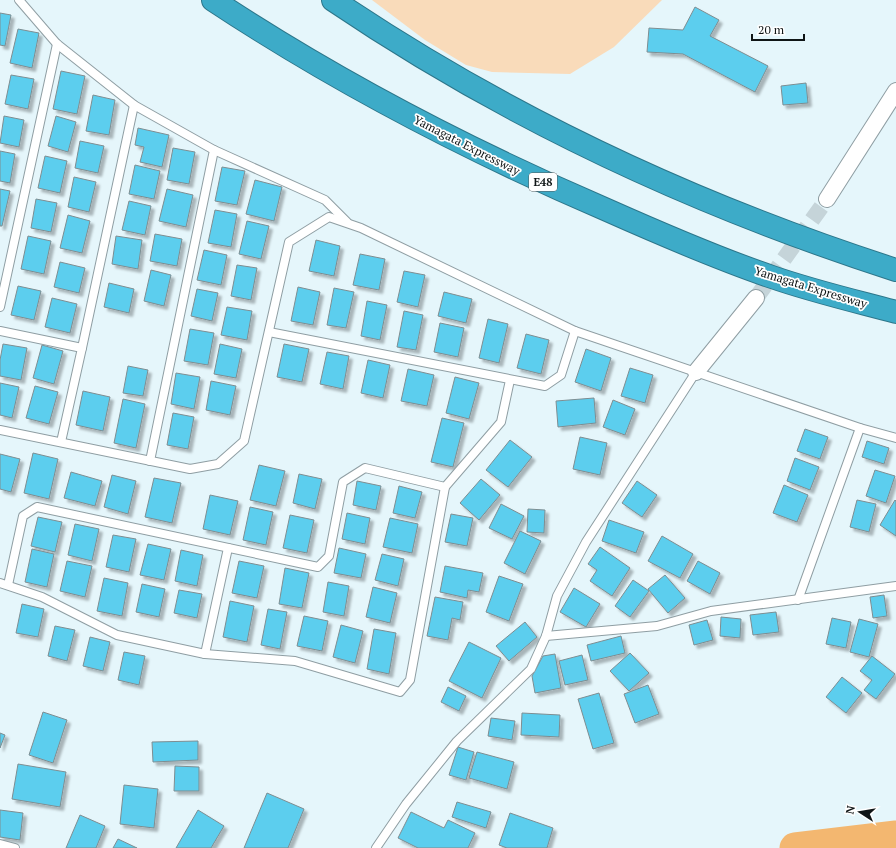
<svg xmlns="http://www.w3.org/2000/svg" width="896" height="848" font-family="'PT Serif',serif">
  <style>
    .green { fill: #f9dbba }
    .lines { fill: none; stroke-linecap: round; stroke-linejoin: round }
    .river { stroke: #f3b770; stroke-width: 31 }
    .building { fill: #5bceee; stroke: #7e8d91; filter: url(#shadow) }
    .minor-tunnel { stroke: #c5d4d9; stroke-width: 16; stroke-dasharray: 16 8; stroke-linecap: butt }
    .service-casing { stroke: #8f9ea3; stroke-width: 10 }
    .minor-casing { stroke: #8f9ea3; stroke-width: 18 }
    .motorway-casing { stroke: #2d768a; stroke-width: 24 }
    .service { stroke: #fff; stroke-width: 8 }
    .minor { stroke: #fff; stroke-width: 16 }
    .motorway { stroke: #3dabc8; stroke-width: 22 }
    .labels { text-anchor: middle; dominant-baseline: central; stroke-width: 3.5; stroke-linejoin: round; paint-order: stroke }
    .shield { fill: #fff; stroke: #575b5c; stroke-width: 1 }
    .shield-label { font-size: 11px; font-weight: bold; fill: #0f1516 }
    .street-label { font-size: 12px; fill: #0f1516; stroke: #fff }
  </style>
  <defs>
    <filter id="shadow"><feDropShadow dx="3.5" dy="3.5" stdDeviation="1" flood-color="#0004"/></filter>
  </defs>
  <rect width="100%" height="100%" fill="#e5f6fb"/>
  <!-- green -->
  <path class="green" d="M372,0H662L614,47L570,74L492,72L466,65L425,40Z"/>
  <g class="lines">
    <!-- river -->
    <path class="river" d="M795,848L896,836"/>
  </g>
  <!-- building -->
  <g class="building">
    <path d="M695,7L719,20L710,36L768,66L755,92L683,54L647,52L649,28L683,30Z"/>
    <path d="M0,13L11,15L5,46L0,45Z"/>
    <path d="M18,29L39,33L32,68L10,63Z"/>
    <path d="M61,71L85,76L77,114L53,109Z"/>
    <path d="M11,75L34,79L28,109L5,104Z"/>
    <path d="M806,83L808,103L783,105L781,86Z"/>
    <path d="M93,95L115,100L109,135L86,131Z"/>
    <path d="M4,116L24,120L19,147L0,143Z"/>
    <path d="M56,116L76,122L68,152L48,146Z"/>
    <path d="M138,128L169,135L162,167L140,162L144,147L135,145Z"/>
    <path d="M80,141L104,146L98,173L75,168Z"/>
    <path d="M173,148L195,152L189,184L167,180Z"/>
    <path d="M0,151L15,154L10,183L0,181Z"/>
    <path d="M45,156L67,161L60,193L38,188Z"/>
    <path d="M135,165L160,171L154,199L129,194Z"/>
    <path d="M222,167L245,171L237,205L215,201Z"/>
    <path d="M74,177L96,182L89,212L68,207Z"/>
    <path d="M255,180L282,187L274,221L246,214Z"/>
    <path d="M0,189L10,191L2,226H0Z"/>
    <path d="M167,189L193,195L186,227L159,221Z"/>
    <path d="M36,199L57,203L51,232L31,228Z"/>
    <path d="M129,201L151,206L145,235L122,230Z"/>
    <path d="M215,210L237,214L231,247L208,243Z"/>
    <path d="M68,215L90,221L82,253L60,248Z"/>
    <path d="M247,221L269,226L261,259L239,254Z"/>
    <path d="M155,234L182,239L177,266L150,261Z"/>
    <path d="M28,236L51,241L44,274L21,269Z"/>
    <path d="M116,236L142,240L138,269L112,264Z"/>
    <path d="M316,240L340,246L334,276L309,271Z"/>
    <path d="M204,250L227,255L221,285L197,280Z"/>
    <path d="M360,254L385,259L379,290L353,285Z"/>
    <path d="M60,262L85,268L79,293L54,287Z"/>
    <path d="M237,265L257,268L251,300L231,296Z"/>
    <path d="M151,270L171,275L164,306L144,301Z"/>
    <path d="M404,271L425,275L418,307L397,302Z"/>
    <path d="M109,283L134,289L129,313L104,307Z"/>
    <path d="M18,286L41,291L34,320L11,315Z"/>
    <path d="M298,287L320,292L313,325L291,321Z"/>
    <path d="M334,288L354,292L346,328L327,325Z"/>
    <path d="M197,289L218,293L212,321L191,316Z"/>
    <path d="M444,292L472,299L466,323L438,316Z"/>
    <path d="M52,298L77,304L70,333L45,327Z"/>
    <path d="M367,301L387,305L380,340L361,336Z"/>
    <path d="M227,307L252,311L247,340L221,335Z"/>
    <path d="M404,311L423,315L416,350L397,347Z"/>
    <path d="M488,319L508,324L499,363L479,358Z"/>
    <path d="M440,323L464,328L458,357L434,352Z"/>
    <path d="M190,329L214,333L208,365L184,361Z"/>
    <path d="M526,334L549,340L541,374L517,368Z"/>
    <path d="M3,344L27,348L21,380L0,376V360Z"/>
    <path d="M220,344L242,349L236,378L214,374Z"/>
    <path d="M284,344L309,349L302,382L277,377Z"/>
    <path d="M42,345L63,351L54,384L33,378Z"/>
    <path d="M586,349L611,358L601,391L575,382Z"/>
    <path d="M327,352L349,356L343,389L320,384Z"/>
    <path d="M368,360L390,365L383,398L361,393Z"/>
    <path d="M128,366L148,370L143,396L123,393Z"/>
    <path d="M630,368L653,375L645,403L621,396Z"/>
    <path d="M408,369L434,375L427,406L401,401Z"/>
    <path d="M176,373L200,377L194,409L171,404Z"/>
    <path d="M455,377L479,383L469,419L446,413Z"/>
    <path d="M211,381L236,386L230,415L206,410Z"/>
    <path d="M0,383L19,387L12,418L0,415Z"/>
    <path d="M35,386L58,392L49,424L26,418Z"/>
    <path d="M83,391L110,397L103,431L76,425Z"/>
    <path d="M594,398L596,423L558,427L556,401Z"/>
    <path d="M123,399L145,404L136,448L114,443Z"/>
    <path d="M613,400L635,409L625,435L603,427Z"/>
    <path d="M173,413L194,417L188,449L167,445Z"/>
    <path d="M442,418L464,423L453,467L431,462Z"/>
    <path d="M805,429L828,437L820,459L797,451Z"/>
    <path d="M580,437L607,443L600,475L573,469Z"/>
    <path d="M510,440L532,457L508,487L486,470Z"/>
    <path d="M867,441L889,448L884,464L862,457Z"/>
    <path d="M33,453L58,459L49,499L24,493Z"/>
    <path d="M0,454L20,459L11,492L0,489Z"/>
    <path d="M795,458L819,467L810,490L787,481Z"/>
    <path d="M259,465L285,471L276,506L250,500Z"/>
    <path d="M875,470L895,476L886,503L866,496Z"/>
    <path d="M71,472L102,481L95,506L64,498Z"/>
    <path d="M299,474L322,479L315,509L293,503Z"/>
    <path d="M112,475L136,481L128,514L104,507Z"/>
    <path d="M154,478L181,483L172,523L145,517Z"/>
    <path d="M481,479L500,495L479,520L460,503Z"/>
    <path d="M357,481L381,486L376,510L353,505Z"/>
    <path d="M637,481L657,495L642,517L622,503Z"/>
    <path d="M784,485L808,495L797,522L773,513Z"/>
    <path d="M399,486L422,492L415,518L393,513Z"/>
    <path d="M210,495L238,501L230,535L203,529Z"/>
    <path d="M857,500L876,504L869,532L850,527Z"/>
    <path d="M895,500L896,501V536L880,525Z"/>
    <path d="M501,504L524,516L512,539L489,528Z"/>
    <path d="M250,507L273,512L266,545L243,540Z"/>
    <path d="M528,509L545,510L544,533L527,532Z"/>
    <path d="M347,513L370,518L365,544L342,539Z"/>
    <path d="M451,514L473,518L467,546L445,542Z"/>
    <path d="M290,515L314,520L307,553L283,548Z"/>
    <path d="M38,517L62,522L55,552L31,546Z"/>
    <path d="M390,518L418,524L412,553L383,547Z"/>
    <path d="M609,520L644,532L636,553L602,541Z"/>
    <path d="M75,524L99,529L92,561L68,555Z"/>
    <path d="M520,531L541,541L525,574L504,563Z"/>
    <path d="M113,535L136,539L129,572L106,567Z"/>
    <path d="M662,536L693,554L680,578L648,561Z"/>
    <path d="M148,544L171,549L164,580L140,575Z"/>
    <path d="M600,547L630,568L612,596L590,581L597,570L588,564Z"/>
    <path d="M339,548L366,554L361,578L334,573Z"/>
    <path d="M32,549L54,554L47,587L25,582Z"/>
    <path d="M181,550L203,555L197,586L175,581Z"/>
    <path d="M382,554L404,559L398,586L375,580Z"/>
    <path d="M67,561L92,566L85,597L60,591Z"/>
    <path d="M239,561L264,566L257,598L232,593Z"/>
    <path d="M698,561L720,573L710,594L687,581Z"/>
    <path d="M445,566L483,573L479,592L468,590L467,598L440,592Z"/>
    <path d="M285,568L309,573L302,608L279,604Z"/>
    <path d="M665,575L685,598L668,613L648,589Z"/>
    <path d="M499,576L523,584L509,621L486,612Z"/>
    <path d="M104,578L128,583L122,616L97,611Z"/>
    <path d="M633,580L649,591L630,617L615,606Z"/>
    <path d="M328,582L349,586L344,616L323,612Z"/>
    <path d="M142,584L165,589L159,617L136,612Z"/>
    <path d="M373,587L397,593L390,623L366,617Z"/>
    <path d="M574,588L600,604L586,627L560,612Z"/>
    <path d="M179,590L202,594L197,618L174,613Z"/>
    <path d="M884,595L887,616L873,618L870,597Z"/>
    <path d="M435,597L463,602L460,620L452,618L448,640L427,636Z"/>
    <path d="M230,601L254,606L247,642L223,637Z"/>
    <path d="M22,604L44,609L38,637L16,633Z"/>
    <path d="M268,609L287,612L280,649L261,645Z"/>
    <path d="M776,612L779,632L753,635L750,615Z"/>
    <path d="M304,616L328,621L322,651L297,646Z"/>
    <path d="M721,617L741,619L740,638L720,636Z"/>
    <path d="M832,618L851,622L846,648L826,644Z"/>
    <path d="M859,619L878,624L869,657L850,652Z"/>
    <path d="M707,620L713,640L694,645L689,625Z"/>
    <path d="M525,622L537,637L509,661L496,646Z"/>
    <path d="M341,625L363,631L355,663L333,657Z"/>
    <path d="M55,626L75,630L67,661L48,656Z"/>
    <path d="M374,629L396,633L389,674L367,669Z"/>
    <path d="M621,636L625,653L591,661L587,645Z"/>
    <path d="M90,637L110,642L103,671L83,666Z"/>
    <path d="M469,642L501,658L482,698L449,681Z"/>
    <path d="M124,652L145,656L139,685L118,680Z"/>
    <path d="M630,653L649,673L629,691L610,671Z"/>
    <path d="M555,654L561,688L535,693L532,676L543,656Z"/>
    <path d="M582,655L588,680L565,685L559,661Z"/>
    <path d="M872,656L895,674L876,699L864,690L872,680L860,671Z"/>
    <path d="M842,677L862,693L846,713L826,697Z"/>
    <path d="M648,685L659,714L635,723L624,694Z"/>
    <path d="M448,687L466,696L459,711L441,702Z"/>
    <path d="M599,693L614,743L593,749L578,699Z"/>
    <path d="M43,712L67,720L53,763L29,755Z"/>
    <path d="M522,713L560,715L559,737L521,735Z"/>
    <path d="M491,718L515,721L512,740L488,736Z"/>
    <path d="M0,733L5,735L0,748Z"/>
    <path d="M198,741V760L153,762L152,742Z"/>
    <path d="M458,747L474,752L466,780L449,775Z"/>
    <path d="M477,752L514,762L507,789L469,778Z"/>
    <path d="M18,764L66,772L60,807L12,799Z"/>
    <path d="M175,766L199,767V791H174Z"/>
    <path d="M124,785L158,789L154,828L120,824Z"/>
    <path d="M267,793L304,809L288,848H244Z"/>
    <path d="M457,802L491,812L486,828L452,817Z"/>
    <path d="M0,810L23,813L20,840L0,837Z"/>
    <path d="M198,810L224,826L211,848H176Z"/>
    <path d="M411,812L444,828L448,820L475,833L468,848H418L398,838Z"/>
    <path d="M510,813L553,828L547,848H507L499,845Z"/>
    <path d="M80,815L105,826L96,848H66Z"/>
    <path d="M118,839L137,848H113Z"/>
  </g>
  <g class="lines">
    <!-- minor-tunnel -->
    <path class="minor-tunnel" d="M756,298L827,199"/>
    <!-- service casing -->
    <g class="service-casing">
      <g id="service">
        <path d="M19,0L57,44L134,105"/>
        <path d="M214,150L325,200L347,222"/>
        <path d="M0,307L57,44"/>
        <path d="M0,331L82,348L61,442"/>
        <path d="M269,332L545,386L561,375L575,331"/>
        <path d="M82,348L134,105L214,150L150,461"/>
        <path d="M0,430L190,469L218,464L244,441L289,242L329,217L361,228L575,331L860,428L896,438"/>
        <path d="M0,583L42,597L117,635L205,654L295,661L400,692L410,680L445,487L501,422L510,380"/>
        <path d="M8,585L23,516L37,507L318,567L329,556L343,482L365,468L445,487"/>
        <path d="M798,600L860,428"/>
        <path d="M546,636L657,626L711,611L896,586"/>
        <path d="M205,654L228,548"/>
        <path d="M0,844L15,848"/>
        <path d="M376,848L406,804L457,741L531,669L546,636L557,596L586,542L696,372"/>
      </g>
    </g>
    <!-- minor casing -->
    <g class="minor-casing">
      <g id="minor">
        <path d="M827,199L896,91"/>
        <path d="M696,372L756,298"/>
      </g>
    </g>
    <!-- motorway casing -->
    <g class="motorway-casing">
      <g id="motorway">
        <path d="M213,0C337,82 470,151 607,210C661,234 716,258 772,277C812,291 855,301 896,312"/>
        <path d="M333,0C506,117 697,206 896,270"/>
      </g>
    </g>
    <!-- service -->
    <use href="#service" class="service"/>
    <!-- minor -->
    <use href="#minor" class="minor"/>
    <!-- motorway -->
    <use href="#motorway" class="motorway"/>
  </g>
  <g class="labels">
    <!-- shield labels -->
    <rect class="shield" x="529" y="173" width="28" height="18" rx="3"/>
    <g class="shield-label">
      <text x="543" y="182">E48</text>
    </g>
    <!-- street labels -->
    <g class="street-label">
      <text transform="translate(467 145) rotate(27)">Yamagata Expressway</text>
      <text transform="translate(811 287) rotate(17)">Yamagata Expressway</text>
    </g>
  </g>
  <!-- north arrow -->
  <g transform="translate(860 812) rotate(282)" stroke="#ffffff" stroke-width="3" paint-order="stroke">
  <path d="M0-3L7 15L0 10L-7 15Z" fill="#0f1516"/>
  <text y="-6" font-size="11" font-weight="bold" text-anchor="middle" fill="#0f1516">N</text>
  </g>
  <!-- scale -->
  <path d="M752 34v6h52v-6" fill="none" stroke="#0f1516" stroke-width="2"/>
  <text x="758" y="34" font-size="12" fill="#0f1516" stroke="#ffffff" stroke-width="3" paint-order="stroke">20 m</text>
</svg>
